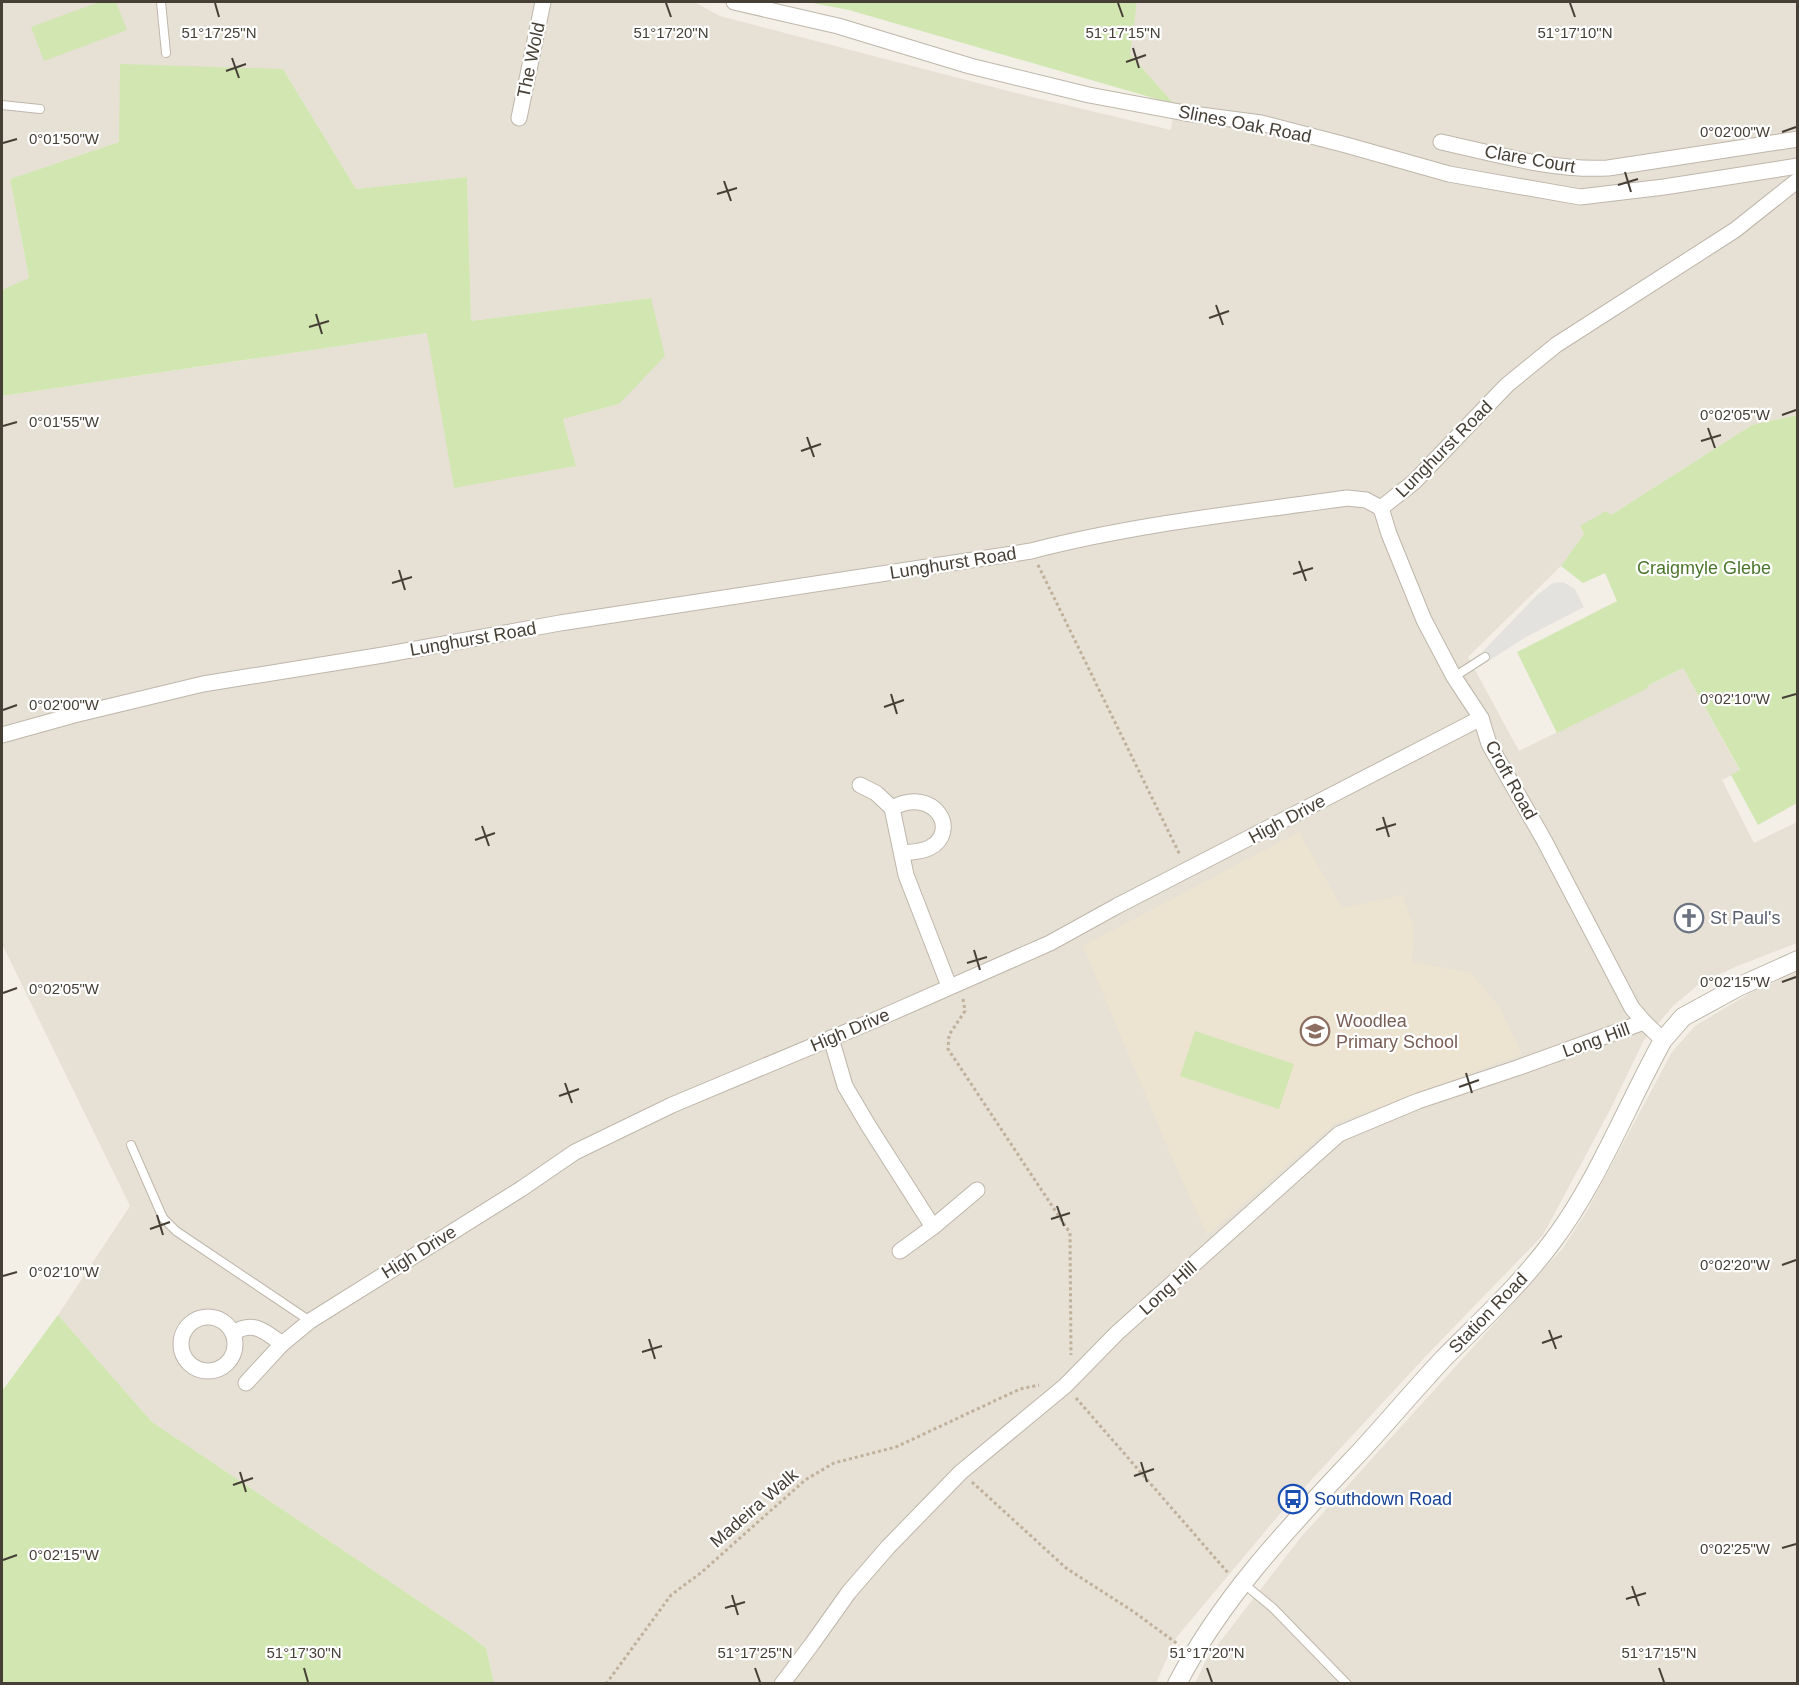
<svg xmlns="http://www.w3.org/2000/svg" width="1799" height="1685" font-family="Helvetica,sans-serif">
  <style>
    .residential { fill: #e7e0d5 }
    .education { fill: #ece3d1 }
    .green { fill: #d1e6b1 }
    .parking { fill: #e4e2df }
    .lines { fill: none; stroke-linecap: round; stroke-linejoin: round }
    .service-casing { stroke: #beb6aa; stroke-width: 10 }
    .minor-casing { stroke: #beb6aa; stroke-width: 17 }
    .tertiary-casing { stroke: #beb6aa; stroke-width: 20 }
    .path { stroke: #bfb19b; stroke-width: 3; stroke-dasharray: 3 3; stroke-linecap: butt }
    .service { stroke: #fff; stroke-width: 8 }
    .minor { stroke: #fff; stroke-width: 15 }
    .tertiary { stroke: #fff; stroke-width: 18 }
    .ticks { fill: none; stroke: #463f36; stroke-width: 2 }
    .labels { text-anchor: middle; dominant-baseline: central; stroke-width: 4.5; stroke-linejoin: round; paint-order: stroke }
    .street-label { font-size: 18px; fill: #463f36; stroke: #fff }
    .park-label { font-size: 18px; fill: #4b762b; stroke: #fff }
    .worship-label { font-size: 18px; fill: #5b616d; stroke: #fff; text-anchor: start }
    .education-label { font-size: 18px; fill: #785e54; stroke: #fff; text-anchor: start }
    .transit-label { font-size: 18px; fill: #164399; stroke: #fff; text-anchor: start }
    .ticks-label { font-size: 15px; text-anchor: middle; fill: #463f36; stroke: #fff; stroke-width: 4.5; stroke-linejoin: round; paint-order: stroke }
  </style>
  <rect width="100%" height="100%" fill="#f3efe7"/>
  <!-- residential -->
  <g class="residential">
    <path d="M2,2H694L720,16L1024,95L1171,130L1174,104L1129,53L1137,2H1797V415L1752,425L1611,515L1580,527L1584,534L1561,566L1468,657L1519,751L1647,688V686L1683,668L1740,771L1722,780L1754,843L1797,822V943L1735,967L1698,985L1674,1005L1644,1040L1610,1110L1543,1235L1424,1358L1278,1516L1176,1638L1156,1683H494L486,1648L468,1634L152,1422L58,1315L130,1206L2,944V396L428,333L454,487L576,466L563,419L619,404L651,298L471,321L467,177L356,189L283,69L119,142L10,179L29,279L2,290Z"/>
    <path d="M1797,972V1683L1195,1684L1206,1660L1301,1537L1563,1248L1588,1209L1672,1052L1695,1026L1750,993Z"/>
  </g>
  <!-- education -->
  <path class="education" d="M1299,832L1342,908L1402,895L1414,928L1412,962L1471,973L1500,1008L1522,1054L1335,1123L1207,1235L1170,1153L1083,946Z"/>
  <!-- green -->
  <g class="green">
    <path d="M99,2H116L127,30L44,61L31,27Z"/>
    <path d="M807,2H1137L1130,54L1174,104L849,10Z"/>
    <path d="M120,64L283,69L356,189L467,177L471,321L651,298L665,356L619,404L563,419L576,466L454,488L427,333L2,396V290L29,278L10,179L119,142Z"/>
    <path d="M1797,415V803L1758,825L1731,775L1740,770L1683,668L1647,686L1648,688L1557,733L1517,652L1617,601L1605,573L1583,583L1561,566L1584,534L1580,526L1606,511L1611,515L1752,425Z"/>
    <path d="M1195,1031L1294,1064L1279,1109L1180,1076Z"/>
    <path d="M58,1315L152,1422L468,1634L486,1648L494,1683H2V1391Z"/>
  </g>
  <!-- parking -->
  <path class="parking" d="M1563,582L1575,589L1584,607L1526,637L1487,662L1483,651L1537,595L1553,583Z"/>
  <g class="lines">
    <!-- service casing -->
    <g class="service-casing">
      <g id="service">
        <path d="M161,2L166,53"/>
        <path d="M2,105L40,109"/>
        <path d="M1454,677L1485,657"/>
        <path d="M131,1145L163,1218L176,1231L310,1321"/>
        <path d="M1244,1584L1273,1608L1347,1684"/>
      </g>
    </g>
    <!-- minor casing -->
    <g class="minor-casing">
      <g id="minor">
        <path d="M734,2L838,26L970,66L1089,95L1185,113L1261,123L1346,145L1449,174L1580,197L1664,187L1798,166"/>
        <path d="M519,118L543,2"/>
        <path d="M1441,142C1496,154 1552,171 1608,168L1798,139"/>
        <path d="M1381,508L1389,534L1424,620L1454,677L1481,718L1489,744L1544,840L1632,1008L1644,1022L1663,1040"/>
        <path d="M2,735L74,715L203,684L383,655L560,623L1031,551C1135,524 1242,513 1347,498L1366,500L1381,508L1414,482L1507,385L1556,345L1735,230L1798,180"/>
        <path d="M860,785L876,793L892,808L906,875L949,986"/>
        <path d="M892,808C935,785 961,832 929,848C921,852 911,852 902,853"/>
        <path d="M831,1038L845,1086L868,1125L933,1227"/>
        <path d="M900,1251L933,1227L977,1190"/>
        <circle cx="208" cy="1344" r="27"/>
        <path d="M233,1333C253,1320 265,1331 282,1344"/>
        <path d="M246,1383L282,1344L310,1321L521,1189L575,1152L672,1105L882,1017L1050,943L1117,906L1481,718"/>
        <path d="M782,1684L812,1644L849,1592L888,1547L961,1472L1065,1386L1117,1333L1339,1134L1418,1101L1517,1068L1644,1022"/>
      </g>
    </g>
    <!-- tertiary casing -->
    <g class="tertiary-casing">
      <path id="tertiary" d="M1177,1684C1222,1597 1290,1526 1356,1456C1386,1424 1414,1390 1444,1358C1481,1321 1521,1284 1552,1242C1597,1183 1627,1105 1663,1040L1683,1017L1738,987L1798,960"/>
    </g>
    <!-- path -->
    <g class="path">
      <path d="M1038,565L1180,855"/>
      <path d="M963,999L965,1011L949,1035L948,1049L1070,1233L1071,1355"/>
      <path d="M1076,1398L1229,1574"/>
      <path d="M972,1482L1066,1568L1134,1612L1179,1645"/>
      <path d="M606,1684L671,1595L702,1572L805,1480L834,1463L896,1447L1020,1389L1039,1385"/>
    </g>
    <!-- service -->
    <use href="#service" class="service"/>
    <!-- minor -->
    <use href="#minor" class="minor"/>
    <!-- tertiary -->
    <use href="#tertiary" class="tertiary"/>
  </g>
  <!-- ticks -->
  <path class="ticks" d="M215,3L219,17M666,3L671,17M1118,3L1123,17M1570,3L1575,17M1133,48L1139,68M232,58L239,78M1126,62L1146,55M226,71L246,64M1782,132L1796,127M3,143L17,139M1625,172L1631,192M724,181L731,201M1618,185L1638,179M717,194L737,188M1216,305L1223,325M316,314L322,334M1209,318L1229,311M309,327L329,321M1782,415L1796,410M3,426L17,422M1708,428L1715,448M807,437L814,457M1701,441L1721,435M801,451L821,444M1299,561L1306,581M399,570L405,590M1293,574L1313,568M392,583L412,577M891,694L897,714M1782,698L1796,694M884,707L904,700M3,710L17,705M1383,817L1389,837M482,826L489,846M1376,830L1396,824M475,840L495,833M974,950L980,970M967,963L987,957M1782,982L1796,977M3,993L17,988M1466,1073L1472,1093M565,1083L572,1103M1459,1087L1479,1080M559,1096L579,1089M1057,1206L1064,1226M157,1215L163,1235M1051,1219L1070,1213M150,1229L170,1222M1782,1265L1796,1260M3,1276L17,1272M1549,1330L1556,1349M649,1339L655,1359M1542,1343L1562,1336M642,1352L662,1346M1141,1462L1147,1482M240,1472L246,1492M1134,1476L1154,1469M233,1485L253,1478M1782,1548L1796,1544M3,1560L17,1555M1632,1586L1639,1606M732,1595L738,1615M1626,1599L1646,1593M725,1608L745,1602M304,1668L308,1682M755,1668L760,1682M1207,1668L1212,1682M1659,1668L1664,1682"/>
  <!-- icons -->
  <defs>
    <g id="church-ring" transform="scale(1.5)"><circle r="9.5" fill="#fff" stroke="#6b7280" stroke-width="1.5"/><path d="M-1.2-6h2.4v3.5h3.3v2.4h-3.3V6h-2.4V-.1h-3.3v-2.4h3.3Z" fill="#6b7280"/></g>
    <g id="school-ring" transform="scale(1.5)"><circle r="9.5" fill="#fff" stroke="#8d6e63" stroke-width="1.5"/><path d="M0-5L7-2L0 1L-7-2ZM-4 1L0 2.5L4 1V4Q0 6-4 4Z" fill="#8d6e63"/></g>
    <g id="bus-ring" transform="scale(1.5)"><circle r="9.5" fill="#fff" stroke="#1a4fb4" stroke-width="1.5"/><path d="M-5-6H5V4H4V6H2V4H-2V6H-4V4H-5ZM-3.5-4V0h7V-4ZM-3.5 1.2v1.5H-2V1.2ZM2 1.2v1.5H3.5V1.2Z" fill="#1a4fb4"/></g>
  </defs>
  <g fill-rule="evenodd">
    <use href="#church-ring" x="1689" y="918"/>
    <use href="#school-ring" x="1315" y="1031"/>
    <use href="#bus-ring" x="1293" y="1499"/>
  </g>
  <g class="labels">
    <!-- street labels -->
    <g class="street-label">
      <text transform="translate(531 60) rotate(-78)">The Wold</text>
      <text transform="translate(1245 124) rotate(11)">Slines Oak Road</text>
      <text transform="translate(1530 159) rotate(10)">Clare Court</text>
      <text transform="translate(1444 449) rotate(-45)">Lunghurst Road</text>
      <text transform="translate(953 563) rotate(-9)">Lunghurst Road</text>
      <text transform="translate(473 639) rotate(-10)">Lunghurst Road</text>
      <text transform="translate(1511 780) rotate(61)">Croft Road</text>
      <text transform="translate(1287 819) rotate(-28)">High Drive</text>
      <text transform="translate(850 1030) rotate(-23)">High Drive</text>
      <text transform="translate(1596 1040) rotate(-20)">Long Hill</text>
      <text transform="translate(419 1252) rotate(-32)">High Drive</text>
      <text transform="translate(1168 1288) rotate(-42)">Long Hill</text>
      <text transform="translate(1488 1313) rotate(-46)">Station Road</text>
      <text transform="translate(754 1508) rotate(-41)">Madeira Walk</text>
    </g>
    <!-- park labels -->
    <g class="park-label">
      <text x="1704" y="568">Craigmyle Glebe</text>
    </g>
    <!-- worship labels -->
    <g class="worship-label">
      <text x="1710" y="918">St Paul's</text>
    </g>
    <!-- education labels -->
    <g class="education-label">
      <text x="1336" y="1021">Woodlea<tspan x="1336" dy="21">Primary School</tspan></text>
    </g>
    <!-- transit labels -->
    <g class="transit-label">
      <text x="1314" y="1499">Southdown Road</text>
    </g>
  </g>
  <g class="ticks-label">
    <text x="219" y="38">51°17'25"N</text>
    <text x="671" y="38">51°17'20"N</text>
    <text x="1123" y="38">51°17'15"N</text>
    <text x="1575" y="38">51°17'10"N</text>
    <text x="1735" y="137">0°02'00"W</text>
    <text x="64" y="144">0°01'50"W</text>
    <text x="1735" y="420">0°02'05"W</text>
    <text x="64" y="427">0°01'55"W</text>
    <text x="1735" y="704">0°02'10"W</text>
    <text x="64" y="710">0°02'00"W</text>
    <text x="1735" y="987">0°02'15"W</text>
    <text x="64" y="994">0°02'05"W</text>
    <text x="1735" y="1270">0°02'20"W</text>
    <text x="64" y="1277">0°02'10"W</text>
    <text x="1735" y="1554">0°02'25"W</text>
    <text x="64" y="1560">0°02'15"W</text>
    <text x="304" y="1658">51°17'30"N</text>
    <text x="755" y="1658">51°17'25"N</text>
    <text x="1207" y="1658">51°17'20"N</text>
    <text x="1659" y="1658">51°17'15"N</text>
  </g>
  <!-- border -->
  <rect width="1799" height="1685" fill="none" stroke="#463f36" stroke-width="6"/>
</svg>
